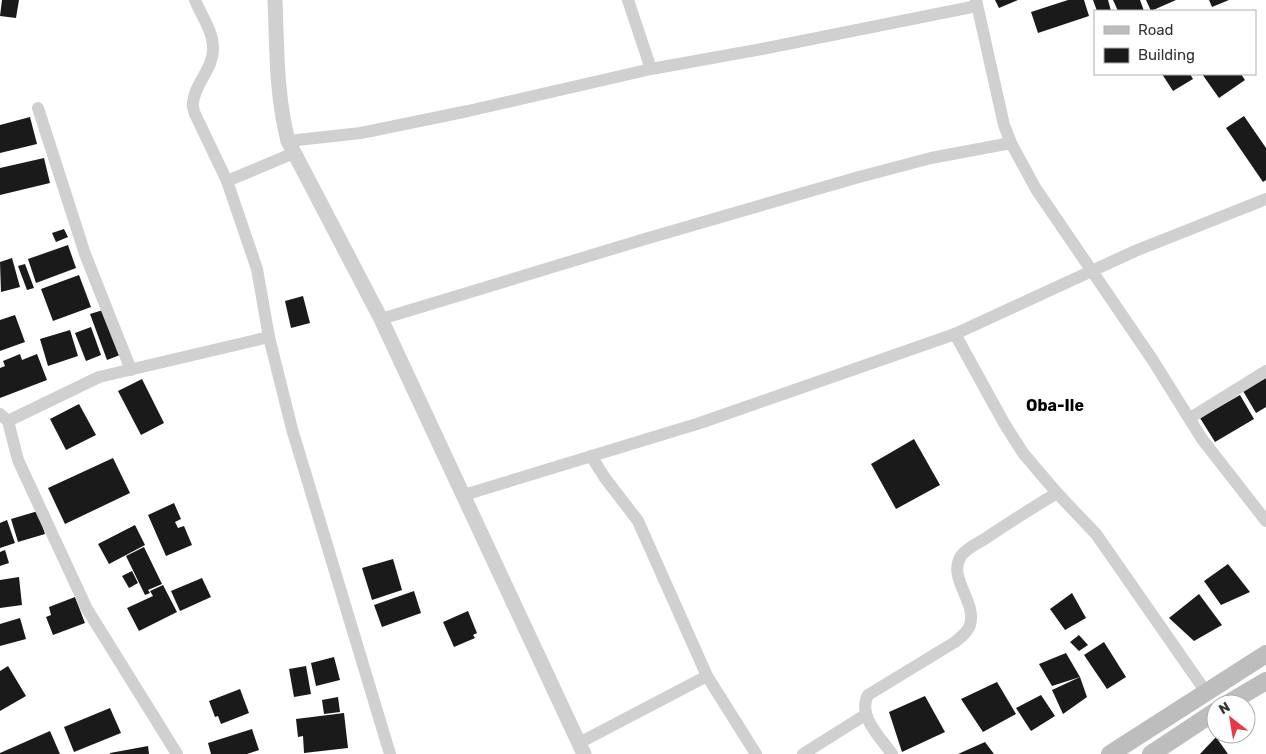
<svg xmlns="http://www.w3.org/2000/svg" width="1266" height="754" font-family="Rubik,sans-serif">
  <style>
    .building { fill: #1a1a1a }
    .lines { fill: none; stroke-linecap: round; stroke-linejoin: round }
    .minor { stroke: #d0d0d0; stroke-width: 12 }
    .tertiary { stroke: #d0d0d0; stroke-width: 15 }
    .secondary { stroke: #bdbdbd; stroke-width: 18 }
    .labels { text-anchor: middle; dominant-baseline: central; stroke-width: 5; stroke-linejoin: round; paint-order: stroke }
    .quarter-label { font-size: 16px; font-weight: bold; fill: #000; stroke: #fff }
  </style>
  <rect width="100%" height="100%" fill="#fff"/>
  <!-- building -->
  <g class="building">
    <path d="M2,0H19L16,18L0,16Z"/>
    <path d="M995,0H1018L999,8Z"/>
    <path d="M1068,0H1084L1089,16L1038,33L1031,12Z"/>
    <path d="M1093,0H1108L1111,11H1097Z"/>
    <path d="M1113,0H1140L1144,11H1118Z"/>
    <path d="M1146,0H1176L1151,11Z"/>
    <path d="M1209,0H1229L1212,7Z"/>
    <path d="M1162,74H1190L1193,79L1173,91Z"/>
    <path d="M1202,74H1241L1245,80L1219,98Z"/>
    <path d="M1244,116L1266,148V180L1263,182L1226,128Z"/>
    <path d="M30,117L37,144L0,153V125Z"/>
    <path d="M44,158L50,183L0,195V168Z"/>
    <path d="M64,229L68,237L56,242L52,233Z"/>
    <path d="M68,245L76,268L36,283L28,259Z"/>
    <path d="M12,258L20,287L1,292L0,262Z"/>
    <path d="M25,264L34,288L27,290L18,266Z"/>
    <path d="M79,275L91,307L53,321L41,289Z"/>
    <path d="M303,296L310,323L291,328L285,301Z"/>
    <path d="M103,310L120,355L107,360L90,314Z"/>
    <path d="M15,315L25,342L0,351V320Z"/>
    <path d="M91,327L101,355L86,361L75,333Z"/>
    <path d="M70,330L78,356L48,366L40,339Z"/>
    <path d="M20,354L22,360L37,354L47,380L0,398V368L5,366L3,361Z"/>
    <path d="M1266,378V407L1256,413L1243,391Z"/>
    <path d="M142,379L164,423L141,435L118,391Z"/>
    <path d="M1240,395L1254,419L1215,442L1200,418Z"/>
    <path d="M79,404L96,435L66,450L50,419Z"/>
    <path d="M914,439L940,485L896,509L871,464Z"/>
    <path d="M113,458L130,493L65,524L48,488Z"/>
    <path d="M174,503L181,519L175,522L178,528L184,526L192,545L166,556L148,515Z"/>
    <path d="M38,511L45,534L18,542L11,519Z"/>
    <path d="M7,520L15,543L0,548V523Z"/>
    <path d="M135,525L145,545L109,564L98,544Z"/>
    <path d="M144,547L162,584L148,590L150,593L145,595L126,556Z"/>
    <path d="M5,550L9,563L0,566V552Z"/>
    <path d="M393,559L402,590L372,600L362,568Z"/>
    <path d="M1228,564L1250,592L1221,605L1204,581Z"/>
    <path d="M132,571L138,583L129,588L122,576Z"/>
    <path d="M19,577L22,605L0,608V580Z"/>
    <path d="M202,578L211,597L180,611L171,591Z"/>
    <path d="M163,585L177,612L139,631L127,608L153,596L150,591Z"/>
    <path d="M414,591L421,613L382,627L374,605Z"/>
    <path d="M1072,593L1086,618L1065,630L1050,609Z"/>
    <path d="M1199,594L1222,625L1194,641L1169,618Z"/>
    <path d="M75,597L85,623L53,635L46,617L51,615L49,607Z"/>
    <path d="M468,611L477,633L473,635L475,638L454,647L443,622Z"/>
    <path d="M20,618L26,639L0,646V624Z"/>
    <path d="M1079,635L1088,645L1079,651L1070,642Z"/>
    <path d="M1104,642L1126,677L1107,689L1084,655Z"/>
    <path d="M1066,653L1080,677L1052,686L1039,664Z"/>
    <path d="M334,657L340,680L316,686L311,663Z"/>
    <path d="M8,666L26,696L0,711V671Z"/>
    <path d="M306,666L311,694L294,697L289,669Z"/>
    <path d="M1080,677L1087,697L1063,714L1052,690Z"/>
    <path d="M997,682L1016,714L983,732L961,699Z"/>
    <path d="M240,689L249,713L221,724L218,716L215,717L209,701Z"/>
    <path d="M1041,695L1055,716L1031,731L1016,708Z"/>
    <path d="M925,696L945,732L902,752L889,712Z"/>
    <path d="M338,697L340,712L324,714L322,700Z"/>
    <path d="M110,708L121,733L74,752L64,727Z"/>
    <path d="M344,713L348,748L304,753L303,736L298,737L296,719Z"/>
    <path d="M252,729L259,750L247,754H211L208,743Z"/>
    <path d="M50,731L60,754H0V753Z"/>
    <path d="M1216,737L1228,754H1200Z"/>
    <path d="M985,742L994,754H958Z"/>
    <path d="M148,746L149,754H110V753Z"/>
  </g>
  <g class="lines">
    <!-- minor -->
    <g class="minor">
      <path d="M195,0C201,15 213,31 213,48C214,68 194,84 193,103C192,106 194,111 195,114L227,181L257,269L269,337L292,429L390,754"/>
      <path d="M628,0L651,69"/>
      <path d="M976,0L1004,125L1011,143L1036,189L1152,359L1202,439L1266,521"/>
      <path d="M38,108L85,254L131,370"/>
      <path d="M288,141L361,133L468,111L651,69L767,48L977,6"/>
      <path d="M227,181L294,153"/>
      <path d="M381,319L645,239L859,177L931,158L1011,143"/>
      <path d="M955,334L1004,423L1023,453L1057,493L1096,534L1206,692"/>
      <path d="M0,414L8,421L18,460L87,609L177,754"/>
      <path d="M1190,418L1266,371"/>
      <path d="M8,421L99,377L269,337"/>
      <path d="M591,456L605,478L638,521L707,676L756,754"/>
      <path d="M464,495L700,423L955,334L1135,251L1266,199"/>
      <path d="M579,743L707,676"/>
      <path d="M803,754L865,715"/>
      <path d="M892,754C880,737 857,716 868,695L955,642C960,638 968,632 970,625C977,601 947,578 961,556C966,549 976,544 983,540C1007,524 1032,508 1057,493"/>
    </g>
    <!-- tertiary -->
    <path class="tertiary" d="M275,0C277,47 276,95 288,141L381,319L584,754"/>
    <!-- secondary -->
    <g class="secondary">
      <path d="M1227,704L1266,681"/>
      <path d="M1110,754L1266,654"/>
      <path d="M1151,754L1216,711"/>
    </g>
  </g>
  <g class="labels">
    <!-- quarter labels -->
    <g class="quarter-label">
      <text x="1055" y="405">Oba-Ile</text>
    </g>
  </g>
  <!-- legend -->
  <rect x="1094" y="10" width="162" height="65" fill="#ffffff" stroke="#adadad"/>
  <rect x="1104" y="26" width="25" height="8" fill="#bdbdbd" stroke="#adadad"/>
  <text x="1138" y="35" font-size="15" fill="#333333">Road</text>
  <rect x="1104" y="48" width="25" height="15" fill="#1a1a1a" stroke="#adadad"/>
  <text x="1138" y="60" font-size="15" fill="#333333">Building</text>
  <!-- north arrow -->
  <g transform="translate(1231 719) rotate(329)"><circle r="24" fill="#ffffff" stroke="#adadad"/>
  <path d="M0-4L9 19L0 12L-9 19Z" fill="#e63946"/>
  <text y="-8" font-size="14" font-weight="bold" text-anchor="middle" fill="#333333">N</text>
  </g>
</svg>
